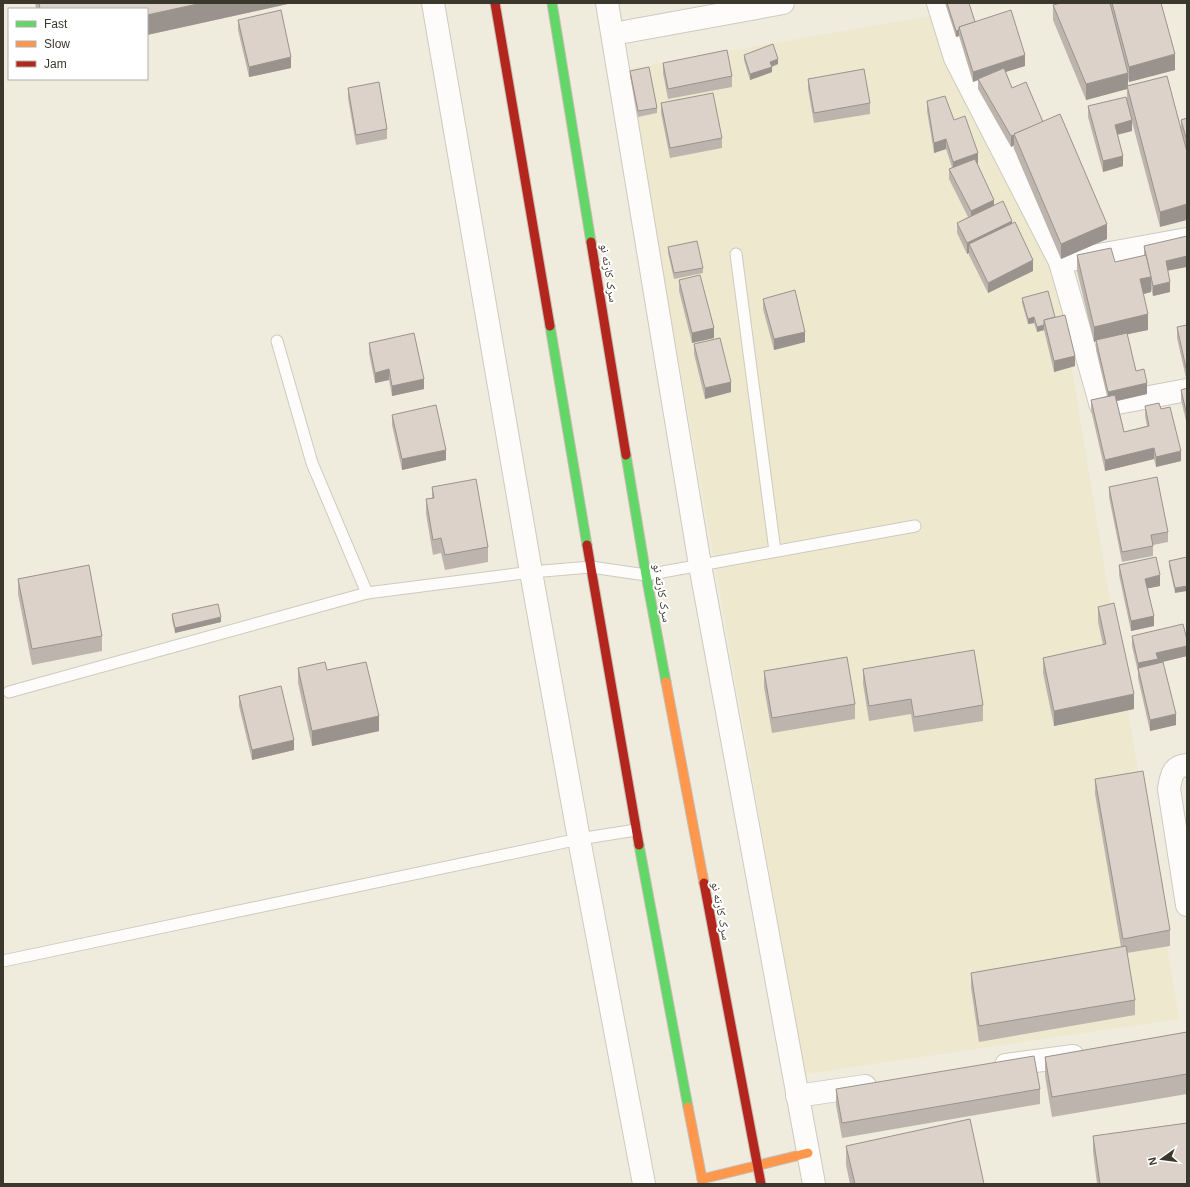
<svg xmlns="http://www.w3.org/2000/svg" width="1190" height="1187" font-family="Arial,'Noto Naskh Arabic',sans-serif">
  <style>
    .built { fill: #eee8cf }
    .lines { fill: none; stroke-linecap: round; stroke-linejoin: round }
    .lane-casing { stroke: #cdcabf; stroke-width: 13 }
    .street-casing { stroke: #cdcabf; stroke-width: 24 }
    .fast-casing { stroke: #c7bdb4; stroke-width: 11 }
    .slow-casing { stroke: #c7bdb4; stroke-width: 11 }
    .jam-casing { stroke: #c7bdb4; stroke-width: 11 }
    .lane { stroke: #fdfcfa; stroke-width: 11 }
    .street { stroke: #fdfcfa; stroke-width: 22 }
    .fast { stroke: #63d668; stroke-width: 9 }
    .slow { stroke: #ff974d; stroke-width: 9 }
    .jam { stroke: #b3261e; stroke-width: 9 }
    .wall { fill: #bdb5ad }
    .shaded-wall { fill: #9a938d }
    .building { fill: #dcd2c9; stroke: #9a938d }
    .labels { text-anchor: middle; dominant-baseline: central; stroke-width: 4; stroke-linejoin: round; paint-order: stroke }
    .street-label { font-size: 12px; fill: #3a372d; stroke: #fff }
  </style>
  <rect width="100%" height="100%" fill="#efecdd"/>
  <!-- built -->
  <path class="built" d="M935,15L1057,279L1179,1019L805,1074L627,69Z"/>
  <g class="lines">
    <!-- lane casing -->
    <g class="lane-casing">
      <g id="lane">
        <path d="M736,254L775,551"/>
        <path d="M277,341L312,463L367,593"/>
        <path d="M9,692L367,593L531,572L591,567L646,575L915,526"/>
        <path d="M3,961L579,839L636,830"/>
      </g>
    </g>
    <!-- street casing -->
    <g class="street-casing">
      <g id="street">
        <path d="M433,3L531,572L579,839L644,1184"/>
        <path d="M607,3L700,565L814,1184"/>
        <path d="M938,3L955,58L1060,262L1101,406L1187,390"/>
        <path d="M613,34L783,3"/>
        <path d="M1060,262L1187,239"/>
        <path d="M1187,765C1172,766 1171,777 1169,789L1187,905"/>
        <path d="M1006,1065L1073,1056"/>
        <path d="M797,1096L865,1086"/>
      </g>
    </g>
    <!-- fast casing -->
    <g class="fast-casing">
      <g id="fast">
        <path d="M552,3L591,242"/>
        <path d="M550,326L587,545"/>
        <path d="M626,455L646,575L666,682"/>
        <path d="M639,845L688,1107"/>
      </g>
    </g>
    <!-- slow casing -->
    <g class="slow-casing">
      <g id="slow">
        <path d="M666,682L704,883"/>
        <path d="M688,1107L703,1184"/>
        <path d="M702,1179L808,1153"/>
      </g>
    </g>
    <!-- jam casing -->
    <g class="jam-casing">
      <g id="jam">
        <path d="M495,3L550,326"/>
        <path d="M591,242L626,455"/>
        <path d="M587,545L639,845"/>
        <path d="M704,883L761,1184"/>
      </g>
    </g>
    <!-- lane -->
    <use href="#lane" class="lane"/>
    <!-- street -->
    <use href="#street" class="street"/>
    <!-- fast -->
    <use href="#fast" class="fast"/>
    <!-- slow -->
    <use href="#slow" class="slow"/>
    <!-- jam -->
    <use href="#jam" class="jam"/>
  </g>
  <!-- wall -->
  <g class="wall">
    <path d="M35,3H292L147,35V9H36Z"/>
    <path d="M945,3H969L975,22L1025,66L1005,72L1012,88L1043,122L1107,239L1061,259L1014,149V145L1011,147L978,89V80L973,82L959,36L956,37Z"/>
    <path d="M1061,3H1112L1175,70L1129,82L1128,79V86L1167,76L1160,227L1132,122V131L1118,135L1123,166L1103,172L1088,117V106L1127,100V89L1086,100L1053,20V5Z"/>
    <path d="M238,20L291,68L249,77L238,30Z"/>
    <path d="M744,55L778,64L772,67V72L750,80L744,60Z"/>
    <path d="M663,63L732,76V87L668,99L663,73Z"/>
    <path d="M630,71L657,108V113L638,117L630,76Z"/>
    <path d="M808,79L870,103V114L814,123L808,89Z"/>
    <path d="M348,88L387,129V139L356,145L348,98Z"/>
    <path d="M927,101L954,120L978,163L977,164L994,205L1012,223L1033,271L988,293L969,255V253L967,254L957,233V223L968,217L949,179V169L952,167L946,149L934,153L927,111Z"/>
    <path d="M661,103L722,138V148L670,158L661,113Z"/>
    <path d="M1187,118V151L1181,130V120Z"/>
    <path d="M1144,246L1168,271L1170,292L1153,296L1151,289V292L1143,294L1148,330L1127,334L1136,371L1147,394L1117,401L1124,432L1147,426L1145,416V406L1161,409L1181,461L1156,467L1154,459L1105,471L1091,410V400L1107,396L1096,350V341L1094,342L1077,271V255L1115,262L1144,256Z"/>
    <path d="M668,247L703,268V273L674,279L668,253Z"/>
    <path d="M679,280L714,338L692,343L679,291Z"/>
    <path d="M1022,298L1055,317L1075,366L1054,372L1044,330L1037,332L1034,323L1028,324L1022,303Z"/>
    <path d="M763,299L805,342L774,350L763,309Z"/>
    <path d="M1187,325L1186,378L1177,338V327Z"/>
    <path d="M369,343L424,389L392,396L389,380L375,383L369,353Z"/>
    <path d="M694,344L731,392L705,399L694,354Z"/>
    <path d="M1187,388V425L1181,400V390Z"/>
    <path d="M392,415L446,460L402,470L392,425Z"/>
    <path d="M432,487L488,547V562L445,570L441,553L433,555L426,514V499L432,498Z"/>
    <path d="M1109,487L1168,532V542L1153,545V556L1122,562L1109,497Z"/>
    <path d="M1187,557L1175,593L1169,566V561Z"/>
    <path d="M1119,565L1160,586L1148,588L1154,626L1131,631L1119,575Z"/>
    <path d="M18,579L102,636V651L32,665L18,594Z"/>
    <path d="M1098,607L1134,709L1054,726L1043,673V658L1103,645L1098,622Z"/>
    <path d="M172,614L221,622L175,633L172,620Z"/>
    <path d="M1132,636L1187,640V656L1158,663L1176,725L1150,731L1138,678V672L1132,646Z"/>
    <path d="M298,668L327,670L379,731L312,746L298,683Z"/>
    <path d="M863,669L983,705V721L914,732L911,714L869,721L863,684Z"/>
    <path d="M764,671L855,704V719L772,733L764,687Z"/>
    <path d="M239,696L294,750L252,760L239,706Z"/>
    <path d="M1095,779L1170,930V946L1127,953L1135,1000V1015L979,1042L971,988V973L1121,947L1095,794Z"/>
    <path d="M1187,1032V1094L1052,1117L1045,1076V1057Z"/>
    <path d="M836,1089H1040V1104L842,1138L836,1105Z"/>
    <path d="M1093,1136L1187,1184H1097L1093,1152Z"/>
    <path d="M846,1146L984,1184H850L846,1165Z"/>
  </g>
  <!-- shaded-wall -->
  <g class="shaded-wall">
    <path d="M202,3H292L147,35V15Z"/>
    <path d="M959,30V36L956,37V31Z"/>
    <path d="M1175,54V70L1129,82V67Z"/>
    <path d="M1025,55V66L979,80L978,79V80L973,82V72Z"/>
    <path d="M291,57V68L249,77V67Z"/>
    <path d="M778,59V64L770,67V62Z"/>
    <path d="M772,67V72L750,80V74Z"/>
    <path d="M1128,73V88L1127,86V89L1086,100V84Z"/>
    <path d="M1132,120V131L1115,135V125Z"/>
    <path d="M1014,135V145L1011,147V136Z"/>
    <path d="M946,139V149L934,153V143Z"/>
    <path d="M978,153V163L953,172V162Z"/>
    <path d="M1123,156V166L1103,172V161Z"/>
    <path d="M994,200V210L971,222V211Z"/>
    <path d="M1187,204V220L1160,227V212Z"/>
    <path d="M1012,221V231L969,244V253L967,254V243Z"/>
    <path d="M1107,224V239L1061,259V244Z"/>
    <path d="M1187,256V267L1166,271V261Z"/>
    <path d="M1033,260V271L988,293V283Z"/>
    <path d="M1151,277V292L1140,295V279Z"/>
    <path d="M1170,282V292L1153,296V286Z"/>
    <path d="M1148,314V330L1096,341V340V341L1094,342V327Z"/>
    <path d="M1034,317V323L1028,324V319Z"/>
    <path d="M1044,325V330L1037,332V327Z"/>
    <path d="M714,328V338L692,343V333Z"/>
    <path d="M805,332V342L774,350V339Z"/>
    <path d="M1075,356V366L1054,372V361Z"/>
    <rect x="1186" y="368" width="1" height="10"/>
    <path d="M389,369V380L375,383V373Z"/>
    <path d="M424,379V389L392,396V386Z"/>
    <path d="M731,382V392L705,399V388Z"/>
    <path d="M1147,383V394L1108,403V392Z"/>
    <path d="M1154,448V459L1105,471V460Z"/>
    <path d="M446,450V460L402,470V459Z"/>
    <path d="M1181,451V461L1156,467V457Z"/>
    <path d="M1160,575V586L1145,589V579Z"/>
    <path d="M1187,586V591L1175,593V588Z"/>
    <path d="M1154,616V626L1131,631V621Z"/>
    <path d="M221,617V622L175,633V628Z"/>
    <path d="M1187,646V656L1158,663V669H1138V663L1156,653Z"/>
    <path d="M1134,694V709L1054,726V711Z"/>
    <path d="M1176,714V725L1150,731V720Z"/>
    <path d="M379,716V731L312,746V731Z"/>
    <path d="M294,740V750L252,760V750Z"/>
  </g>
  <!-- building -->
  <g class="building">
    <path d="M39,3H202L147,15V9H40Z"/>
    <path d="M947,3H969L975,22L959,27V30L956,31Z"/>
    <path d="M1061,3H1110L1128,73L1086,84L1053,5Z"/>
    <path d="M1112,3H1161L1175,54L1129,67Z"/>
    <path d="M281,10L291,57L249,67L238,20Z"/>
    <path d="M1011,10L1025,55L973,72L959,27Z"/>
    <path d="M773,44L778,59L770,62L772,67L750,74L744,55Z"/>
    <path d="M727,50L732,76L668,89L663,63Z"/>
    <path d="M649,67L657,108L638,111L630,71Z"/>
    <path d="M1004,68L1012,88L1026,82L1043,122L1014,134L1015,135L1011,136L978,79Z"/>
    <path d="M864,69L870,103L814,113L808,79Z"/>
    <path d="M1167,76L1187,152V204L1160,212L1127,86Z"/>
    <path d="M379,82L387,129L356,135L348,88Z"/>
    <path d="M713,93L722,138L670,148L661,103Z"/>
    <path d="M945,96L954,120L965,116L978,153L953,162L946,139L934,143L927,101Z"/>
    <path d="M1126,97L1132,120L1115,125L1123,156L1103,161L1088,106Z"/>
    <path d="M1060,114L1107,224L1061,244L1014,134Z"/>
    <path d="M1187,118V141L1181,120Z"/>
    <path d="M975,159L994,200L971,211L949,169Z"/>
    <path d="M1003,201L1012,221L967,243L957,223Z"/>
    <path d="M1015,222L1033,260L988,283L969,244Z"/>
    <path d="M1187,236V256L1166,261L1170,282L1153,286L1151,277L1144,246Z"/>
    <path d="M697,241L703,268L674,273L668,247Z"/>
    <path d="M1111,248L1115,262L1146,255L1151,277L1140,279L1148,314L1094,327L1077,255Z"/>
    <path d="M700,275L714,328L692,333L679,280Z"/>
    <path d="M795,290L805,332L774,339L763,299Z"/>
    <path d="M1048,291L1055,317L1044,320V325L1037,327L1034,317L1028,319L1022,298Z"/>
    <path d="M1065,315L1075,356L1054,361L1044,320Z"/>
    <path d="M1187,325V368H1186L1177,327Z"/>
    <path d="M414,333L424,379L392,386L389,369L375,373L369,343Z"/>
    <path d="M1127,333L1136,371L1144,369L1147,383L1108,392L1096,340Z"/>
    <path d="M720,338L731,382L705,388L694,344Z"/>
    <path d="M1187,388V415L1181,390Z"/>
    <path d="M1115,395L1124,432L1149,426L1145,406L1159,403L1161,409L1170,407L1181,451L1156,457L1154,448L1105,460L1091,400Z"/>
    <path d="M436,405L446,450L402,459L392,415Z"/>
    <path d="M1157,477L1168,532L1151,535L1153,546L1122,552L1109,487Z"/>
    <path d="M476,479L488,547L445,555L441,538L433,540L426,499L434,498L432,487Z"/>
    <path d="M1156,557L1160,575L1145,579L1154,616L1131,621L1119,565Z"/>
    <path d="M1187,557V586L1175,588L1169,561Z"/>
    <path d="M89,565L102,636L32,649L18,579Z"/>
    <path d="M1114,603L1134,694L1054,711L1043,658L1106,644L1098,607Z"/>
    <path d="M218,604L221,617L175,628L172,614Z"/>
    <path d="M1183,624L1187,640V646L1156,653L1158,659L1138,663L1132,636Z"/>
    <path d="M974,650L983,705L914,717L911,699L869,706L863,669Z"/>
    <path d="M847,657L855,704L772,718L764,671Z"/>
    <path d="M325,662L327,670L366,662L379,716L312,731L298,668Z"/>
    <path d="M1163,662L1176,714L1150,720L1138,668Z"/>
    <path d="M281,686L294,740L252,750L239,696Z"/>
    <path d="M1143,771L1170,930L1123,939L1095,779Z"/>
    <path d="M1126,946L1135,1000L979,1026L971,973Z"/>
    <path d="M1187,1032V1074L1052,1097L1045,1057Z"/>
    <path d="M1034,1056L1040,1089L842,1123L836,1089Z"/>
    <path d="M970,1119L984,1184H855L846,1146Z"/>
    <path d="M1187,1123V1184H1100L1093,1136Z"/>
  </g>
  <g class="labels">
    <!-- street labels -->
    <g class="street-label">
      <text transform="translate(609 273) rotate(81)">سرک کارته نو</text>
      <text transform="translate(662 593) rotate(80)">سرک کارته نو</text>
      <text transform="translate(721 911) rotate(79)">سرک کارته نو</text>
    </g>
  </g>
  <!-- border -->
  <rect width="1190" height="1187" fill="none" stroke="#3a372d" stroke-width="8"/>
  <!-- legend -->
  <rect x="8" y="8" width="140" height="72" fill="#ffffff" stroke="#b0afab"/>
  <rect x="16" y="21" width="20" height="6" fill="#63d668" stroke="#b0afab"/>
  <text x="44" y="28" font-size="12" fill="#3a372d">Fast</text>
  <rect x="16" y="41" width="20" height="6" fill="#ff974d" stroke="#b0afab"/>
  <text x="44" y="48" font-size="12" fill="#3a372d">Slow</text>
  <rect x="16" y="61" width="20" height="6" fill="#b3261e" stroke="#b0afab"/>
  <text x="44" y="68" font-size="12" fill="#3a372d">Jam</text>
  <!-- north arrow -->
  <g transform="translate(1162 1159) rotate(256)" stroke="#ffffff" stroke-width="3" paint-order="stroke">
  <path d="M0-3L7 15L0 10L-7 15Z" fill="#3a372d"/>
  <text y="-6" font-size="11" font-weight="bold" text-anchor="middle" fill="#3a372d">N</text>
  </g>
</svg>
